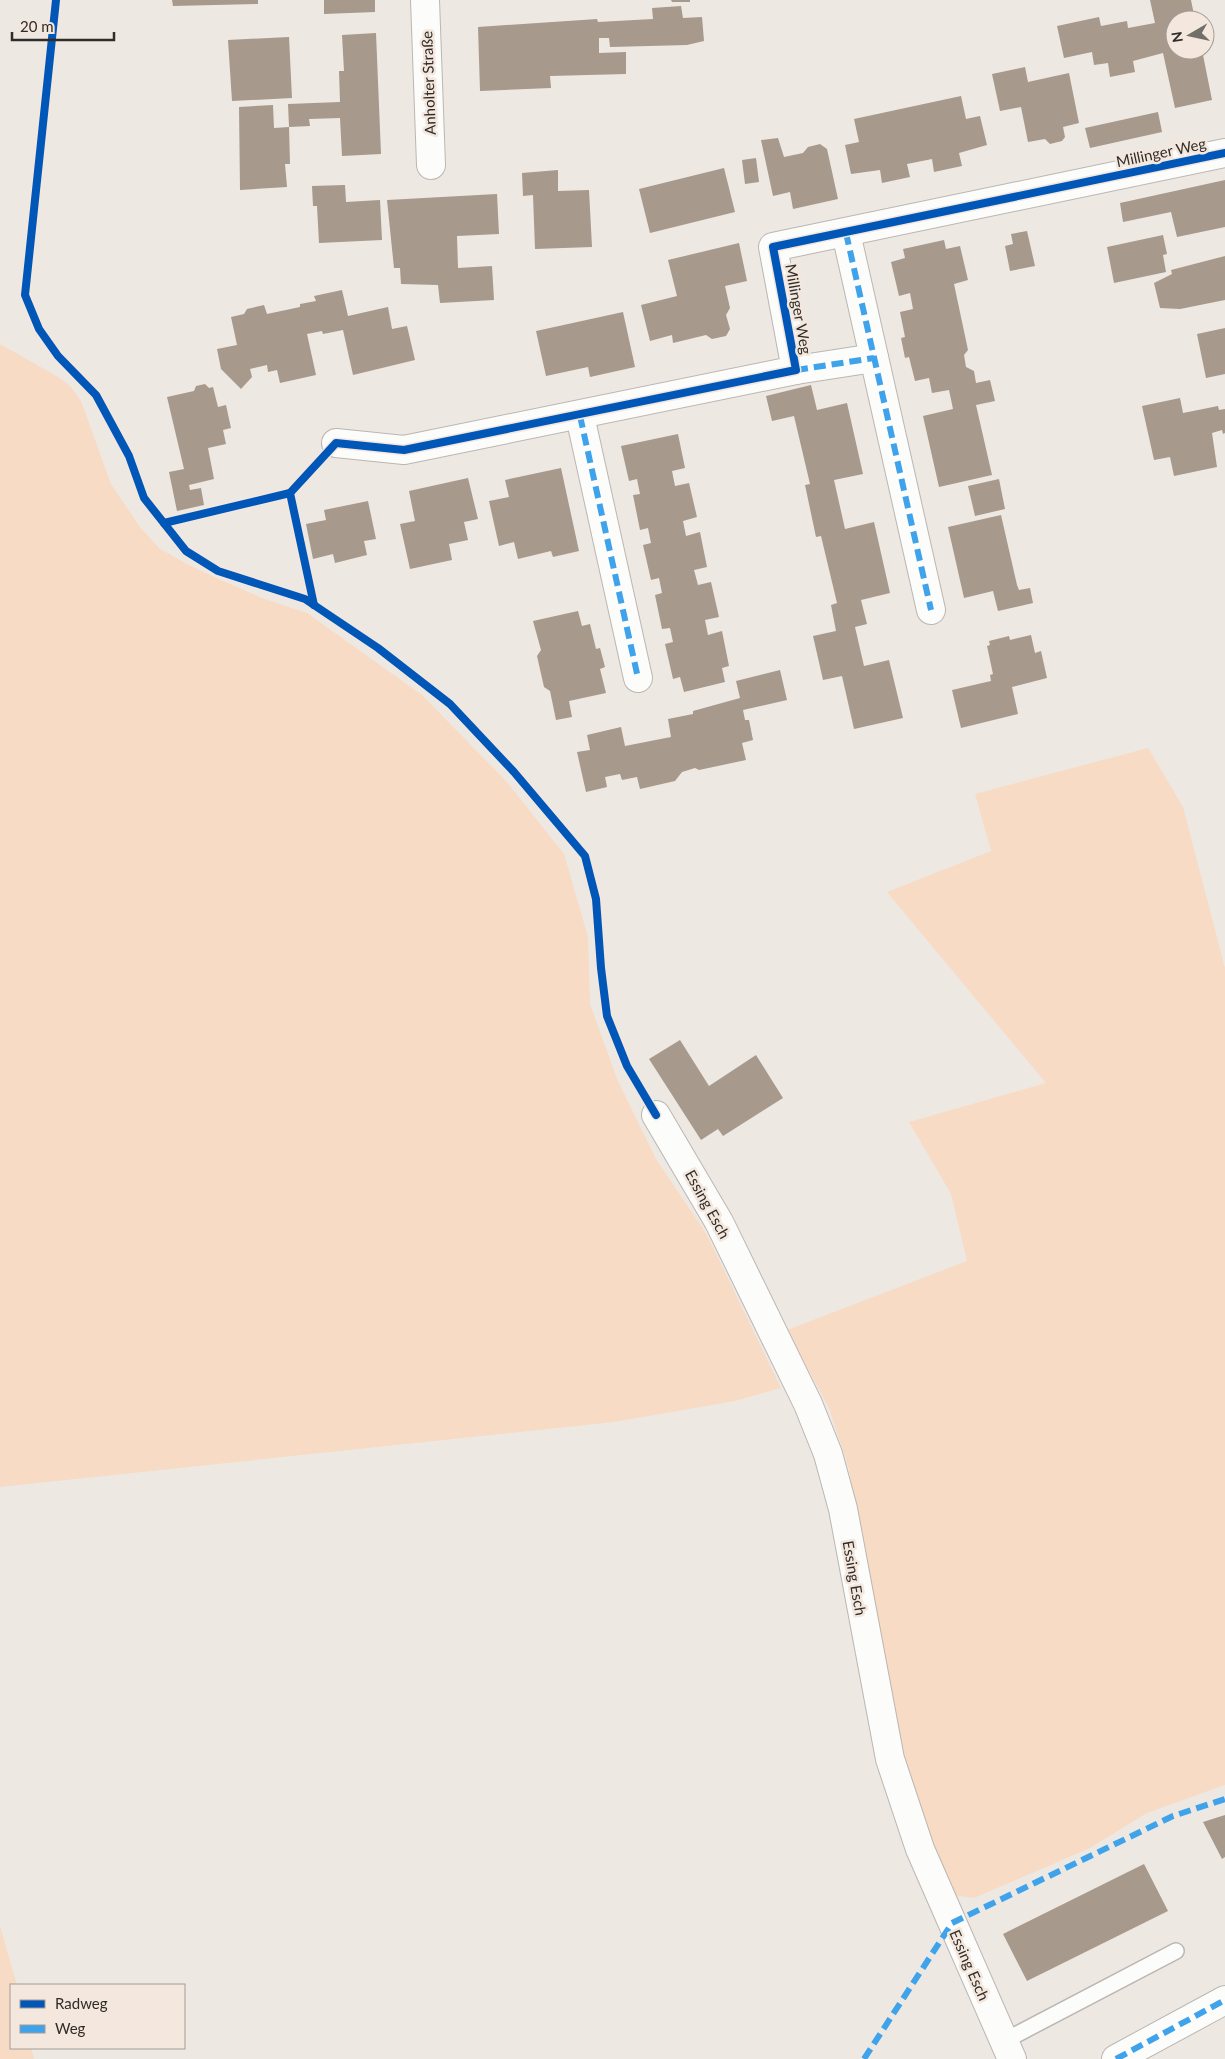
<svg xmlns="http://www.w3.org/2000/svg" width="1225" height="2059" font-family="Lato,sans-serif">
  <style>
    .green { fill: #f7dbc4 }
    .building { fill: #a7998b }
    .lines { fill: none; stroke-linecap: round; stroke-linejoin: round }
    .lane-casing { stroke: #bbb6b2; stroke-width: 18 }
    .street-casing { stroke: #bbb6b2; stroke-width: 30 }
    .lane { stroke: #fcfcfb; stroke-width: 15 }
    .street { stroke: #fcfcfb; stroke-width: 28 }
    .quiet { stroke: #3ea3eb; stroke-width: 6; stroke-dasharray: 12 6; stroke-linecap: butt }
    .cycleway-casing { stroke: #f3e7de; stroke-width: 11 }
    .cycleway { stroke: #0057b8; stroke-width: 8 }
    .labels { text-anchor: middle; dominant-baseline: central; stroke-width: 5; stroke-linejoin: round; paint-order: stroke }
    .street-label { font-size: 15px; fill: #302c28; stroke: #f3e7de }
  </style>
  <rect width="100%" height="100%" fill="#eee8e3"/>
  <!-- green -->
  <g class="green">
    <path d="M0,344L60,378L71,387L81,401L111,484L140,527L160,549L189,565L221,580L262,598L307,613L422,695L507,782L564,854L588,937L590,1004L617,1079L656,1159L707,1235L781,1388L735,1401L614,1422L0,1487Z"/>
    <path d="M1148,748L1183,807L1225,968V1785L1147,1813L1090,1848L974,1898L951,1895L908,1795L860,1546L849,1469L829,1408L787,1330L967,1261L951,1194L909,1122L1046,1083L887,892L991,851L975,794Z"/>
    <path d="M0,1926L17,1985H11V2048H31L34,2059H0Z"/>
  </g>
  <!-- building -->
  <g class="building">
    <path d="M172,0H258V4L173,6Z"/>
    <path d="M324,0H375V12L324,14Z"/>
    <path d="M671,0H690V2H672Z"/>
    <path d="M1150,0H1191L1195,20H1175V50H1202L1212,100L1175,108L1163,53L1133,61L1135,72L1110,77L1108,63L1094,65L1092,52L1064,58L1057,26L1099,17L1101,26L1127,21L1128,28L1155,23Z"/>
    <path d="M681,6L683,18L702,17L704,41L687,45L610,47L609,38H599V53L626,52V74L550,76L551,88L480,91L478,27L597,19L598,22L653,19L652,8Z"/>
    <path d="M376,33L381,154L342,156L340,118L309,119L310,126L289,127L288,104L340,102L339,71H344L342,35Z"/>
    <path d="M289,37L292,98L232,101L228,40Z"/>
    <path d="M1025,67L1028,82L1069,73L1079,123L1063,127L1065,137L1062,141L1050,144L1045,139L1028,142L1021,107L1000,111L992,74Z"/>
    <path d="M961,96L966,119L980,116L987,145L959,153L962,166L934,172L932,159L907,164L910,177L882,183L880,170L851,174L845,145L859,142L854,119Z"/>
    <path d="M273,105L274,128L289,127L290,164H285L287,187L240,190L239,107Z"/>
    <path d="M1158,112L1162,132L1090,148L1085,128Z"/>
    <path d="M778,138L784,157L803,153L808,147L820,144L827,149L838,199L793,209L790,192L773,196L761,140Z"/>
    <path d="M756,158L759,182L745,184L742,160Z"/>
    <path d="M724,168L735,212L650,233L639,189Z"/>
    <path d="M558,170V191L589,190L592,247L535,249L533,195L523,196L522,173Z"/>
    <path d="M1225,180V227L1177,237L1171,212L1123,222L1120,203Z"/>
    <path d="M345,185L346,202L380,200L382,240L319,243L317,206H313L312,186Z"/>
    <path d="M497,194L499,234L457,236L458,268L492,266L494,300L440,303L438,285L401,284L400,268H394L387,200Z"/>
    <path d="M1027,231L1035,266L1010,271L1005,246L1013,244L1011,234Z"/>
    <path d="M1163,235L1167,254L1163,255L1166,272L1114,283L1107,247Z"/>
    <path d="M944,240L946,249L960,246L968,280L954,284L968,350L964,355L966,367L974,371L976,383L990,380L995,401L976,405L992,475L939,487L923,416L953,409L949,390L932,393L929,378L915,381L909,357L905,358L901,338L905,337L900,312L913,309L910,293L899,296L891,262L905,258L903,249Z"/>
    <path d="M739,243L747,281L725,286L730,308L726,315L730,329L726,336L712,339L706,335L673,343L672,335L650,341L641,305L677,296L668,260Z"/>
    <path d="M1225,256V300L1180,309L1160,308L1154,283L1172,274L1171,270Z"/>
    <path d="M342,290L348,316L388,307L392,329L407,326L415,360L353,375L343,330L323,334L322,331L307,334L316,375L280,383L277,370L268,372L267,365L250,369L252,377L241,389L221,369L217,349L237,345L231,317L244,314L247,309L264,305L267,314L300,307V304L316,301L314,296Z"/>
    <path d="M623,312L635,367L590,377L588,367L546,376L536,331Z"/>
    <path d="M1225,328V374L1206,378L1197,334Z"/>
    <path d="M205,384L209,388L213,387L218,407L226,405L231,428L223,430L226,444L208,448L214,479L189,485L190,490L201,488L204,505L177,511L169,472L184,469L167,397L194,391L196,386Z"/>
    <path d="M811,385L817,410L847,403L863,474L834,480L845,529L874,522L890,593L861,600L867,624L855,627L864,666L889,660L903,718L854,729L842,676L823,680L813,636L836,631L831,605L837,603L821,536L816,537L805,485L810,484L794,416L772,421L766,396Z"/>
    <path d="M1180,398L1183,413L1218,406L1219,410L1225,409V433L1223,434L1222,430L1212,433L1217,467L1174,476L1170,457L1154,460L1142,406Z"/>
    <path d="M678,434L685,468L672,471L675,486L689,483L697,517L683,521L686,536L700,532L707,567L694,570L698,585L711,582L719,617L705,620L708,635L722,631L729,666L722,668L725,682L684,692L680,677L673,679L665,644L673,642L670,628L662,629L655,595L662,593L659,578L651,580L643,545L651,543L648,528L640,530L633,495L640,494L637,479L629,481L621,446Z"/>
    <path d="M561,468L579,551L553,557L551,551L518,559L514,542L499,546L489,501L509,497L505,480Z"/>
    <path d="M468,478L478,519L464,522L468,540L449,544L452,560L410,569L400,524L415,521L409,491Z"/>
    <path d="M999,479L1005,509L975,516L968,486Z"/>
    <path d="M368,501L376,539L364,541L367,555L335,563L333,554L313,559L306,524L326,520L324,510Z"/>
    <path d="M1001,515L1017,585L1019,590L1030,588L1033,603L998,611L993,591L964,598L948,527Z"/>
    <path d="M578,611L582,626L590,624L596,649L600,648L605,667L600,669L606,693L569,701L572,717L556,720L550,691L544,687L537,656L541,650L533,621Z"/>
    <path d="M1031,635L1035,653L1041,651L1047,678L1012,687L1018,714L961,728L952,690L991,681L990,675L993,674L987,646L990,645L989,641L1009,636L1010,640Z"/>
    <path d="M780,670L787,700L743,710L745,720H749L753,740L742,743L746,760L699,770L695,768L682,772L675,781L640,789L637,777L622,780L620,774L605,777L607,787L586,792L577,752L590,750L587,735L621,727L625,746L671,737L668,719L693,714V711L740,698L736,681Z"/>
    <path d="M680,1040L709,1086L756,1055L783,1098L723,1136L718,1129L701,1140L649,1059Z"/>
    <path d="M1225,1815V1857L1222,1859L1203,1822Z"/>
    <path d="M1144,1864L1168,1911L1027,1981L1003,1934Z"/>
  </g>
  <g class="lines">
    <!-- lane casing -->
    <g class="lane-casing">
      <path id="lane" d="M1004,2041L1176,1951"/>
    </g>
    <!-- street casing -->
    <g class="street-casing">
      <g id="street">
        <path d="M425,0L431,165"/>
        <path d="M846,233L931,610"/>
        <path d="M796,370L874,358"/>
        <path d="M580,416L638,678"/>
        <path d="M336,443L404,450L796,370L773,247L1225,153"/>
        <path d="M656,1115L719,1222L808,1404L828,1454L843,1509L890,1759L920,1849L1012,2059"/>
        <path d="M1116,2059L1225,2000"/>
      </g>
    </g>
    <!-- lane -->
    <use href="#lane" class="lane"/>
    <!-- street -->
    <use href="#street" class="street"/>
    <!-- quiet -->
    <g class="quiet">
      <path d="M846,233L931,610"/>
      <path d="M796,370L874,358"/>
      <path d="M580,416L638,678"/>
      <path d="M864,2059L952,1923L1173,1816L1225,1799"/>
      <path d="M1116,2059L1225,2000"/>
    </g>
    <!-- cycleway casing -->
    <g class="cycleway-casing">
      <g id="cycleway">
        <path d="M56,0L25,295L39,329L58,356L96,395L129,456L144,498L186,551L218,571L305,599L378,648L450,704L514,772L585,856L596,899L601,968L607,1016L627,1066L656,1115"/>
        <path d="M164,523L290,493"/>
        <path d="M314,605L290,493L336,443L404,450L796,370L773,247L1225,153"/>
      </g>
    </g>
    <!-- cycleway -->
    <use href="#cycleway" class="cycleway"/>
  </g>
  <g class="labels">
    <!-- street labels -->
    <g class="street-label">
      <text transform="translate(428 83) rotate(-92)">Anholter Straße</text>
      <text transform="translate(1161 152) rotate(-12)">Millinger Weg</text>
      <text transform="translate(799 309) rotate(80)">Millinger Weg</text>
      <text transform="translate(708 1204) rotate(61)">Essing Esch</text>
      <text transform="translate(855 1578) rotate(80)">Essing Esch</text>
      <text transform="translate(970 1965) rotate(66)">Essing Esch</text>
    </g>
  </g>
  <!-- legend -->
  <rect x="10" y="1984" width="175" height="65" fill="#f3e7de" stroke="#a59c95"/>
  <rect x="20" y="2000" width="25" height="8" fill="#0057b8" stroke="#a59c95"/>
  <text x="55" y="2009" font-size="15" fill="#302c28">Radweg</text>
  <rect x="20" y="2025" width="25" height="8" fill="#3ea3eb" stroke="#a59c95"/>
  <text x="55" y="2034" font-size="15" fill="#302c28">Weg</text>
  <!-- north arrow -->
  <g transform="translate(1190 35) rotate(261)"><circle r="24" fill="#f3e7de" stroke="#a59c95"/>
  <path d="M0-4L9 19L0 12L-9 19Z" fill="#726e69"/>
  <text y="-8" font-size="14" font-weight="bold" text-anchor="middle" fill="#302c28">N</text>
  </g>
  <!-- scale -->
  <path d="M12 32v8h102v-8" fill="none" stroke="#302c28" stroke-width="2.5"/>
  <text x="20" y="32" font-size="15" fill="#302c28" stroke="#f3e7de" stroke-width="4" paint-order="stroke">20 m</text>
</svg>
